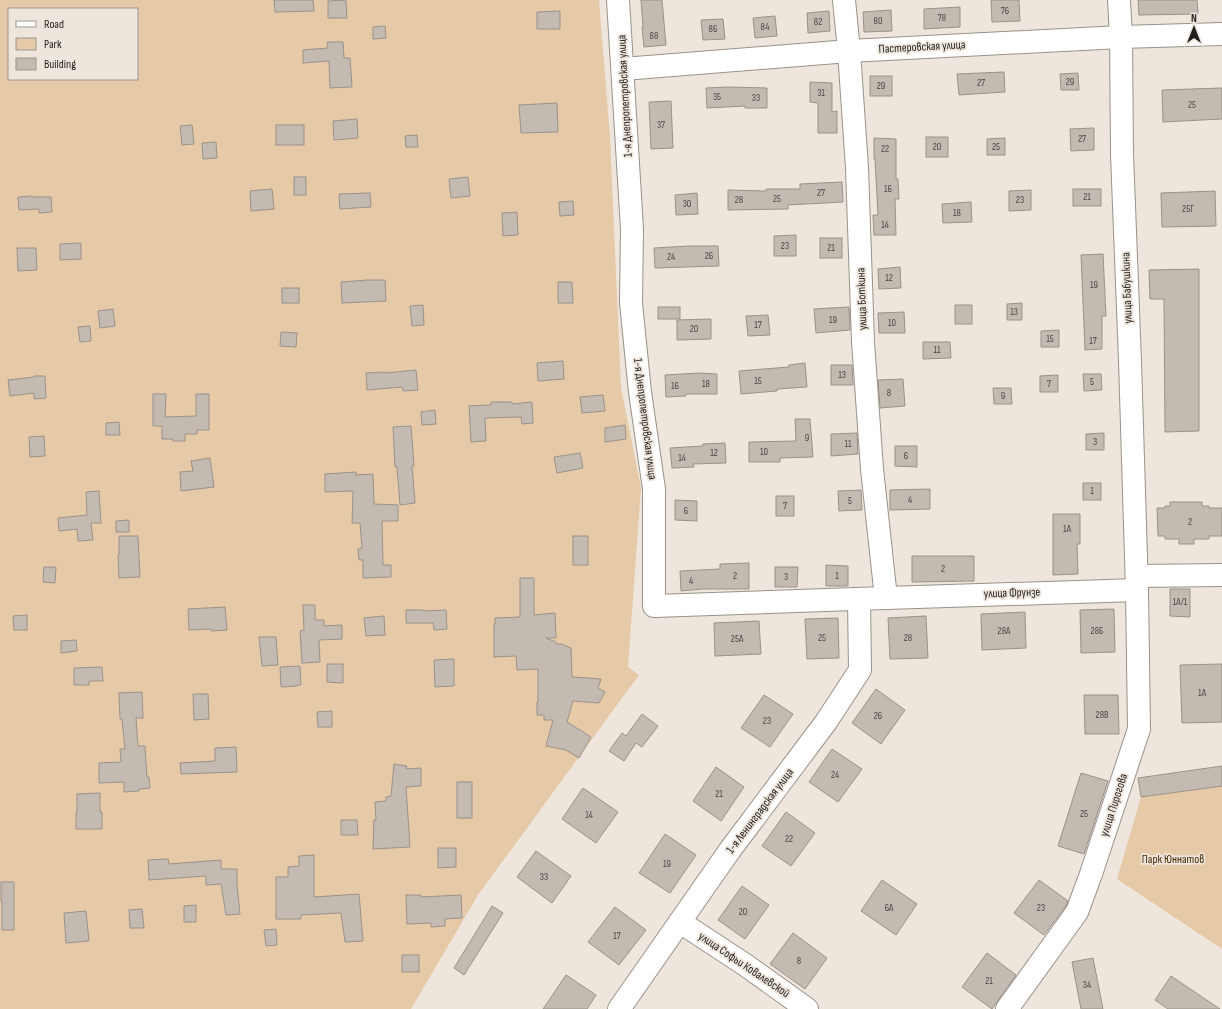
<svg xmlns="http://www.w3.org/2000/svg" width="1222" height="1009" font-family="'Sofia Sans Condensed',sans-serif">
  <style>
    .green { fill: #e6c9a7; fill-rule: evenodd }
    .building { fill: #c3bbb2; stroke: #9a928a }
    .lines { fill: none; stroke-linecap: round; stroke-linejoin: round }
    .minor-casing { stroke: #999289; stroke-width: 24 }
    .minor { stroke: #fff; stroke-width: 22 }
    .labels { text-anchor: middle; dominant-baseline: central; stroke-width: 3.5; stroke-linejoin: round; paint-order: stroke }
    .number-label { font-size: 10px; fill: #494440 }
    .street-label { font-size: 12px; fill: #201d1a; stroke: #eee6dd }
    .park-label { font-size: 12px; fill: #452800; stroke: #eee6dd }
  </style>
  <rect width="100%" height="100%" fill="#eee6dd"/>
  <!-- green -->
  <g class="green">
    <path d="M0,0H599L610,137L621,388L641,488L628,667L639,675L478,895L411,1009H0ZM9,9H137V79H9Z"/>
    <path d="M1222,786V949L1117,879L1141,797Z"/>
  </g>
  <!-- building -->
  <g class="building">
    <path d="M274,0H313L314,11L275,12Z"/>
    <path d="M346,0L347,18H328V1Z"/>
    <path d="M641,0H662L666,45L644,47L642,27H643Z"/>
    <path d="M991,0H1019L1020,21L992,22Z"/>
    <path d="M1138,0H1197L1198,14L1139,15Z"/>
    <path d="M960,7V27L924,29V9Z"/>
    <path d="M891,10L892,31L864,32L863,12Z"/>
    <path d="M560,11V29H537V12Z"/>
    <path d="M829,11L830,31L808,33L807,13Z"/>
    <path d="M775,16L777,36L755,38L753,18Z"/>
    <path d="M723,19L725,39L703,40L701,20Z"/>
    <path d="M385,26L386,38L373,39V27Z"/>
    <path d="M327,42H343L344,58H350L352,87L330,88L329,61L303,63V50L328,48Z"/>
    <path d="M1004,72L1005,92L959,95L957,74Z"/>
    <path d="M1078,73L1079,90H1061L1060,74Z"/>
    <rect x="870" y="76" width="22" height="20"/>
    <path d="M810,82L832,83V112L837,111V133H818V103L810,102Z"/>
    <path d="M728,87L767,88V108H745V106L707,108L706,88Z"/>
    <path d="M1222,88V119L1163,122L1162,90Z"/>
    <path d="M671,101L673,148L651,149L649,102Z"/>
    <path d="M557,103L558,132L521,133L519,105Z"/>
    <path d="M357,119L358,138L334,140L333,121Z"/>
    <path d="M192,125L194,144L182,145L180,126Z"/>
    <rect x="276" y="125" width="28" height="20"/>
    <path d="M1094,128V150L1071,151L1070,129Z"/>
    <path d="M417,135L418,147H406L405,136Z"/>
    <rect x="926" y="137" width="22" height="20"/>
    <path d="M874,138L896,139V179H898L899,199H895L896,235H874L873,215H878L875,159H874Z"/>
    <path d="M1005,138V155H987V139Z"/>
    <path d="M216,142L217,158L203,159L202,143Z"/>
    <rect x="294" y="177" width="12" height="18"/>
    <path d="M468,177L470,196L451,198L449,179Z"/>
    <path d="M842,182L843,202L788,205V209L728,210V190L766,191V189H800V184Z"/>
    <path d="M272,189L274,209L251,211L250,191Z"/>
    <rect x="1073" y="189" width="28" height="17"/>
    <path d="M1031,190V210L1009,211V191Z"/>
    <path d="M1215,191L1216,226L1162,227L1161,193Z"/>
    <path d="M370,193L371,207L340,209L339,194Z"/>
    <path d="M697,193L698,214L676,215L675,195Z"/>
    <path d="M32,196V197H51L52,212L39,213V209L19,210L18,197Z"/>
    <path d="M573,201L574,215L560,216L559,202Z"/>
    <path d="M971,202L972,222L943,223L942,204Z"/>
    <path d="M517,212L518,235L503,236L502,213Z"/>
    <path d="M796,235V256H774V236Z"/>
    <rect x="820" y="238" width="22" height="20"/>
    <path d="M81,243V259L60,260V244Z"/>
    <path d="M689,246H718L719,266L655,268L654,248Z"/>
    <path d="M17,248H36L37,270L18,271Z"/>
    <path d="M1103,254L1106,316H1102V349L1085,350L1081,255Z"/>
    <path d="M900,267L901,288L879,289L878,269Z"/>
    <path d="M1199,269V431L1165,432L1164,299H1150L1149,270Z"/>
    <path d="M368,280H385L386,301L342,303L341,282Z"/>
    <path d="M558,282H572L573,303H558Z"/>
    <rect x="282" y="288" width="17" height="15"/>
    <path d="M1022,303V320H1007V304Z"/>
    <path d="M423,305L424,325L412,326L410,306Z"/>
    <rect x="955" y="305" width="17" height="19"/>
    <rect x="658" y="307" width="22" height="12"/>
    <path d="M849,307L850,330L816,333L814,309Z"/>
    <path d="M113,309L115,326L100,328L98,311Z"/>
    <path d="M904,312L905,333H879L878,313Z"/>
    <path d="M768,315L770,335L748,336L746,316Z"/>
    <path d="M711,319V339L677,340V320Z"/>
    <path d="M90,326L91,341L80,342L78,327Z"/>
    <path d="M1059,330V347H1041V331Z"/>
    <path d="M281,332L297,333L296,347L280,346Z"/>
    <path d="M923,342H950L951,358L923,359Z"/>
    <path d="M563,361L564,379L538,381L537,363Z"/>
    <path d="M805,363L807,387L777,389V391L741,394L739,371L789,367V365Z"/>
    <path d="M831,365H852L853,385H831Z"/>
    <path d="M416,370L418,390L403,391L402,387L367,390L366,373L386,372V373Z"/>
    <path d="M699,373L717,374V394H686V396L666,397L665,375Z"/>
    <path d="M1083,374H1101L1102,390L1084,391Z"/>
    <path d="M1058,375V392H1040V376Z"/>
    <path d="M34,376H45L46,398L34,399V393L10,396L8,380L34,377Z"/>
    <path d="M903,379L905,406L880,408L878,380Z"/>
    <path d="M993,388H1011L1012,404H994Z"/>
    <path d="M153,394H166L165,417L196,416V394H209V430H197V434H185V441H173V439H162V426H153Z"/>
    <path d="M603,395L605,411L582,413L580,397Z"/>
    <path d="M491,402H512V404L532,402L533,423L522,424L521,417L485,418L486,441L471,442L469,406L491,405Z"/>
    <path d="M435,410L436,424L422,425L421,412Z"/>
    <path d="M795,419H810L813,457L780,458V462H749V442L796,441Z"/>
    <path d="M119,422L120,435H106V423Z"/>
    <path d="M625,425L626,439L605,442V428Z"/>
    <path d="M411,426L414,466H412L415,503L400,505L397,467H395L393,427Z"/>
    <path d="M857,433L858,454L831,456V434Z"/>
    <path d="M1104,433V450H1086V434Z"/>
    <path d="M44,436L45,456L30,457L29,437Z"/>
    <path d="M725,443L726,463L693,464L694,467L672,468L670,448L703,446V444Z"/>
    <path d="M895,446H917V467L895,466Z"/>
    <path d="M580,453L583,468L557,473L554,457Z"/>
    <path d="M210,458L214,487L181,491L180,472L193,471L191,461Z"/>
    <path d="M356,472V475L373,474L374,504L398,505V521H382L383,565H391V577L363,578V560H359L358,549L362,548L360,523H352L353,491L325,492V474Z"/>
    <rect x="1083" y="483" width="18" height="17"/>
    <path d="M930,489V509L890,510V490Z"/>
    <path d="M861,490L862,510L839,511L838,491Z"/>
    <path d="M99,491L101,523H91L93,540L78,541L77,529L59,531L58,518L87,515L86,492Z"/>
    <rect x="776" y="496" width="18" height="20"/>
    <path d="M675,500L697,501V521L675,520Z"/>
    <path d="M1170,502H1202V506H1209V508H1222V536H1209V539H1194V544H1179V539H1165V536H1158L1157,508H1165V506H1170Z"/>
    <path d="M1053,514H1080V544H1077L1078,574L1053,575Z"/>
    <path d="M129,520V532H116V521Z"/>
    <path d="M119,536H138L140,577L119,578L118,555H119Z"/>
    <rect x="573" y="536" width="15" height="29"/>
    <path d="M912,556H974V581L912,582Z"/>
    <path d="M749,563V589H703L681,591L680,571L720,569V564Z"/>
    <path d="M826,565L848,566V586H826Z"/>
    <path d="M44,567H56L55,583L43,582Z"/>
    <path d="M775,567H798L797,587H775Z"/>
    <path d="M520,578H534V615L555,613L556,638H546L556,642V644H561L571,648L572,677L601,679L598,688L605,692L599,703L573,701L567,722L591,737L579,758L566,750L546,746L553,720H544V715H537V702H538V669L517,670L516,656L494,657V624H495V618L520,617Z"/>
    <path d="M1170,589H1190V617L1170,616Z"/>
    <path d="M303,605H315V620H324V626L342,625V639L319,640L320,662L302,663L300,631L304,630Z"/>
    <path d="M225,607L227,630L211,631V629L189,630L188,609Z"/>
    <path d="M1114,609L1115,652L1081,653L1080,610Z"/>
    <path d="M406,610H423V611L446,610L447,629L434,630L433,623H406Z"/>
    <path d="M1025,612L1026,648L982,650L981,614Z"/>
    <path d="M27,615V630H14L13,616Z"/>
    <path d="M384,616L385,635L366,636L364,618Z"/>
    <path d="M926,616L928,658L890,659L888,618Z"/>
    <path d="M838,618L839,658L807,659L805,619Z"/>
    <path d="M759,621L761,654L715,656L714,623Z"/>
    <path d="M259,637H276L278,665L262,666Z"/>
    <path d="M76,640L77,651L61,653V641Z"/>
    <path d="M454,659V686L435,687L434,660Z"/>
    <path d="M327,664H343V683L327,682Z"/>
    <path d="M1222,664V722L1182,723L1180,665Z"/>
    <path d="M300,666L301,685H297V686L281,687L280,667Z"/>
    <path d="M102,667L103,681H89V685H74V668Z"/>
    <path d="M876,689L905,710L881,744L852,723Z"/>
    <path d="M142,692L143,718H136L138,746H145L147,777H149L150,788L139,789V791L124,792V782L99,783V763L121,762L120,749H125L122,719H120L119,693Z"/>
    <path d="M193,694H208L209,719L194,720Z"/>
    <path d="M764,695L793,714L770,747L741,728Z"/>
    <path d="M1084,695H1118L1119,734H1085Z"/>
    <path d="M332,711V727H318L317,712Z"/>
    <path d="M642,714L658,726L642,747L636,743L624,761L609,751L622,733L626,736Z"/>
    <path d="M236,747L237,772L181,774L180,763L215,761V748Z"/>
    <path d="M832,749L862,769L838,802L809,782Z"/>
    <path d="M394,764L407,766L406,769L421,768V786L406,787L410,847L373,849L374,820H376L375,802L386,801V797L391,796Z"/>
    <path d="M1222,766V786L1141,797L1138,778Z"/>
    <path d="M716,767L744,787L721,821L693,801Z"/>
    <path d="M1081,773L1108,781L1084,854L1058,846Z"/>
    <rect x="457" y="782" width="15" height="36"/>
    <path d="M583,788L618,812L596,843L562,819Z"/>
    <path d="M100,793V812H102V829H76V812H77V794Z"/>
    <path d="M786,812L815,833L791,866L762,846Z"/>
    <path d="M341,820H357L358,835H341Z"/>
    <path d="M665,834L696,855L670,893L639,873Z"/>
    <path d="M438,848H456V867L438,868Z"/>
    <path d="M536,851L571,876L552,903L517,877Z"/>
    <path d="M314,855V897L359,894L363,941L345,942L341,913L301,915V919H276V877H288V867L299,866V856Z"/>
    <path d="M168,859L169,864L221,860V869H237V885L240,914L226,915L221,884L206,885V876L149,880L148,860Z"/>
    <path d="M882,880L917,904L896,935L861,911Z"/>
    <path d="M1039,880L1068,901L1066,906L1044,935L1014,913Z"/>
    <path d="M1,882H14V930H2V901H1Z"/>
    <path d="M742,886L769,905L745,939L718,920Z"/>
    <path d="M406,895H421V897L461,895L462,918L445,919V926L431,927V923L407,924Z"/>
    <path d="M196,905V922H184V906Z"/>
    <path d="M492,906L503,913L464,975L454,968Z"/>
    <path d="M615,907L646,930L619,965L588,942Z"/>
    <path d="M142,909L144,928H130L129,910Z"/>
    <path d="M86,911L89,941L66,943L64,913Z"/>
    <path d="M276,929L277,945L266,946L264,930Z"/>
    <path d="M793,933L827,958L805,989L770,964Z"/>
    <path d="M987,953L1016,975L992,1009L962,987Z"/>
    <rect x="402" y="955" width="17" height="17"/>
    <path d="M1093,958L1103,1009H1081L1072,962Z"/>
    <path d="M566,975L596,995L587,1009H543Z"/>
    <path d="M1171,976L1220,1009H1168L1155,1000Z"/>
  </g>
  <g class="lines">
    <!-- minor casing -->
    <g class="minor-casing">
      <g id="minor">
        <path d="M618,0L632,229L631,303L640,392L654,489V606C815,601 976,594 1137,590"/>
        <path d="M844,0L849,51L857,168L863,342L872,469L886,598"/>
        <path d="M623,69L849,51L1121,37L1222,34"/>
        <path d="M1137,576L1222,575"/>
        <path d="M680,922L744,964L807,1009"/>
        <path d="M619,1009L730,850L826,722L860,670L859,600"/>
        <path d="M1007,1009L1077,912L1091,874L1139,729L1137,590L1130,361L1122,154L1121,37L1119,0"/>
      </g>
    </g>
    <!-- minor -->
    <use href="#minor" class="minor"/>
  </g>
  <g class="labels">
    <!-- number labels -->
    <g class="number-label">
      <text x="1005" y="11">76</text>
      <text x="942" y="18">78</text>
      <text x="878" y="21">80</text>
      <text x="818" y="22">82</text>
      <text x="765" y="27">84</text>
      <text x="713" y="29">86</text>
      <text x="654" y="36">88</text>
      <text x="1070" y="82">29</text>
      <text x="981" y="83">27</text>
      <text x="881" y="86">29</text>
      <text x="821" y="93">31</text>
      <text x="717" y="97">35</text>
      <text x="756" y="98">33</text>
      <text x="1192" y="105">25</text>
      <text x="661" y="125">37</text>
      <text x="1082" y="139">27</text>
      <text x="937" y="147">20</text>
      <text x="996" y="147">25</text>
      <text x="885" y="149">22</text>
      <text x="888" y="189">16</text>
      <text x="821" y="193">27</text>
      <text x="1087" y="197">21</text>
      <text x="777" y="199">25</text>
      <text x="739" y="200">28</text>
      <text x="1020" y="200">23</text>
      <text x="687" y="204">30</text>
      <text x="1188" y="209">25Г</text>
      <text x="957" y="213">18</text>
      <text x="885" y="225">14</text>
      <text x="785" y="246">23</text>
      <text x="831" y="248">21</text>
      <text x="709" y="256">26</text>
      <text x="671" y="257">24</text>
      <text x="889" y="278">12</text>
      <text x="1094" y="285">19</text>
      <text x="1014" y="312">13</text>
      <text x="833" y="320">19</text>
      <text x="892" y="323">10</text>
      <text x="758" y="325">17</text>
      <text x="694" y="329">20</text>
      <text x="1050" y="339">15</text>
      <text x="1093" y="341">17</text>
      <text x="937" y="350">11</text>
      <text x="842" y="375">13</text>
      <text x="758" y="381">15</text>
      <text x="1092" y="382">5</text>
      <text x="706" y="384">18</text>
      <text x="1049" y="384">7</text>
      <text x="675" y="386">16</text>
      <text x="889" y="393">8</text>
      <text x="1003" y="396">9</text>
      <text x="807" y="438">9</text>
      <text x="1095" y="442">3</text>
      <text x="848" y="444">11</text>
      <text x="764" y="452">10</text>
      <text x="714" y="453">12</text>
      <text x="906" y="456">6</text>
      <text x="682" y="458">14</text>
      <text x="1092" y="491">1</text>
      <text x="910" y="500">4</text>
      <text x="850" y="501">5</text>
      <text x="785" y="506">7</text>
      <text x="686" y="511">6</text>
      <text x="1190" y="522">2</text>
      <text x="1067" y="529">1А</text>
      <text x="943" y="569">2</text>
      <text x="735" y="576">2</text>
      <text x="837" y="576">1</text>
      <text x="786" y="577">3</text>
      <text x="691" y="581">4</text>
      <text x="1180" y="602">1А/1</text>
      <text x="1004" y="631">28А</text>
      <text x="1097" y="631">28Б</text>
      <text x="822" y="638">25</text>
      <text x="908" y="638">28</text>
      <text x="737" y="639">25А</text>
      <text x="1202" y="693">1А</text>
      <text x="1102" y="715">28В</text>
      <text x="878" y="716">26</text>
      <text x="767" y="721">23</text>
      <text x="835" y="775">24</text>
      <text x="719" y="794">21</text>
      <text x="1084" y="814">25</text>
      <text x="589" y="815">14</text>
      <text x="789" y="839">22</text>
      <text x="667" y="864">19</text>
      <text x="544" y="877">33</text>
      <text x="889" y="908">6А</text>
      <text x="1041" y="908">23</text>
      <text x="743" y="912">20</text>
      <text x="617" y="936">17</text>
      <text x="799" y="961">8</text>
      <text x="989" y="981">21</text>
      <text x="1087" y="985">34</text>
    </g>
    <!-- street labels -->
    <g class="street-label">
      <text transform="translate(922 47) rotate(-3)">Пастеровская улица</text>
      <text transform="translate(625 96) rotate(-93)">1-я Днепропетровская улица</text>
      <text transform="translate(1127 288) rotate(-92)">улица Бабушкина</text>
      <text transform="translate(862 299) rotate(-92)">улица Боткина</text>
      <text transform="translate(645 419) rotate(83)">1-я Днепропетровская улица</text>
      <text transform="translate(1012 593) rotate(-2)">улица Фрунзе</text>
      <text transform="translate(1114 805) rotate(-72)">улица Пирогова</text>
      <text transform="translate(760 811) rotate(-53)">1-я Ленинградская улица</text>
      <text transform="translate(744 965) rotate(34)">улица Софьи Ковалевской</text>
    </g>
    <!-- park labels -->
    <g class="park-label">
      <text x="1173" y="859">Парк Юннатов</text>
    </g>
  </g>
  <!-- legend -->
  <rect x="8" y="8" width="130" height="72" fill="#eee6dd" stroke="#9c968f"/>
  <rect x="16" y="21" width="20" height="6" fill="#ffffff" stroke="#9c968f"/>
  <text x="44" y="28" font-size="12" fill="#201d1a">Road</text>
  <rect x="16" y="38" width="20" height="12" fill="#e6c9a7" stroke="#9c968f"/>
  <text x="44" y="48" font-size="12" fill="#201d1a">Park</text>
  <rect x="16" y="58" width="20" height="12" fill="#c3bbb2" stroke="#9c968f"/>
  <text x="44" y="68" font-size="12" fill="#201d1a">Building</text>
  <!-- north arrow -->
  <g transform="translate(1194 28)" stroke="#eee6dd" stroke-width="3" paint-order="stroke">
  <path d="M0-3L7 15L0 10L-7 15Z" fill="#201d1a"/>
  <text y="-6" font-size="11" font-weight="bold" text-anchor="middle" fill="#201d1a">N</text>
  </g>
</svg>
